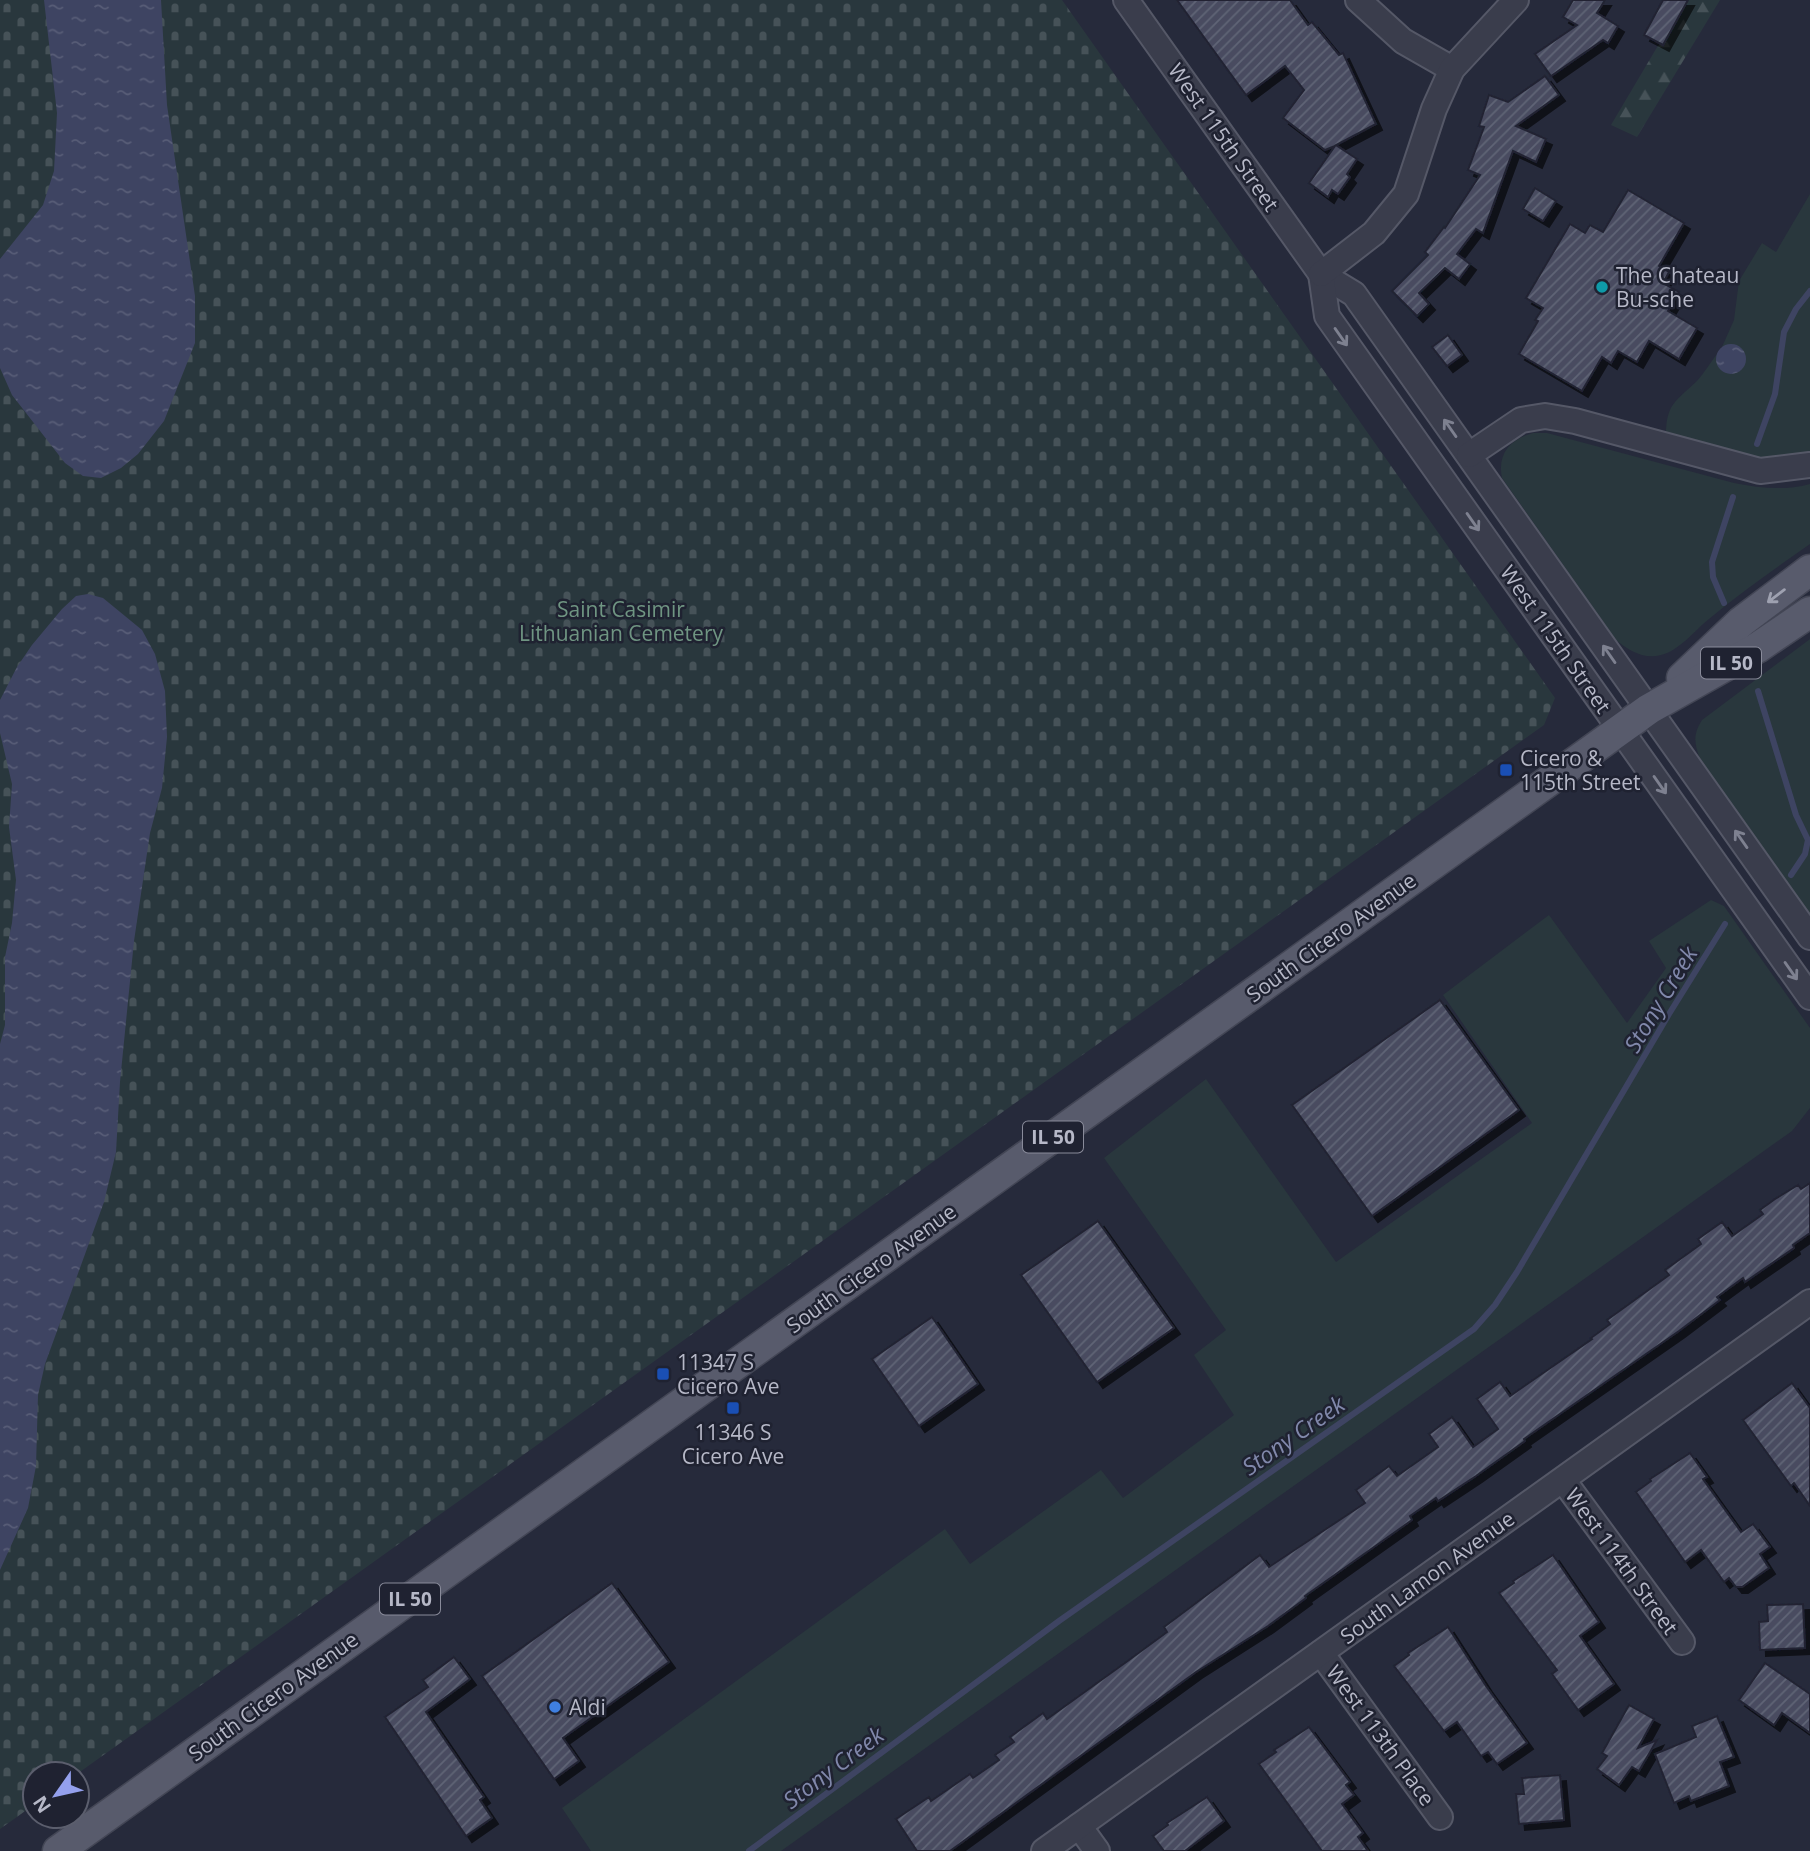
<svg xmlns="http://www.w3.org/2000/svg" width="1810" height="1851" font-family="'Open Sans',sans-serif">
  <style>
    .green { fill: #29373d }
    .forest { fill: url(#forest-firs) }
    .cemetery { fill: url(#cemetery-stones) }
    .water { fill: url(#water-ripples) }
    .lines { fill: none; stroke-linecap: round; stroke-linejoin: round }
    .stream { stroke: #3e4462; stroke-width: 6 }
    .building { fill: url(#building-hatch); stroke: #212433; stroke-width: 2; filter: url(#shadow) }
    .minor-casing { stroke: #555867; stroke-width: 28 }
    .major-casing { stroke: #434655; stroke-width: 33 }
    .minor { stroke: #3a3d4c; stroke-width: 24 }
    .major { stroke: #585b6c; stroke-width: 30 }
    .oneway { stroke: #7e8190 }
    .oneway2 { stroke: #9ea1b0 }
    .culture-dot { fill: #0f9aa8; stroke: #1f2231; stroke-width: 2.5 }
    .transit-dot { fill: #1a4fb4; stroke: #1f2231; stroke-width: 2.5 }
    .shop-dot { fill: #3f7fe0; stroke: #1f2231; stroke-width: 2.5 }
    .labels { text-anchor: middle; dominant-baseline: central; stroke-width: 5; stroke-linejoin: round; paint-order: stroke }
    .shield { fill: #1f2231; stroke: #898b9a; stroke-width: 2 }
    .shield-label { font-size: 19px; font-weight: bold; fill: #b6b8c7 }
    .street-label { font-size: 21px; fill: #b6b8c7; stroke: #1f2231 }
    .poi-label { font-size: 21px; fill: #b6b8c7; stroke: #1f2231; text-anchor: start }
    .park-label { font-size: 21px; fill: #6f9582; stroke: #1f2231 }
    .water-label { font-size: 23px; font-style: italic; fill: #8188ab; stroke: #1f2231 }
  </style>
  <defs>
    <pattern id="forest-firs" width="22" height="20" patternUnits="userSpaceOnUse" patternTransform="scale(1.75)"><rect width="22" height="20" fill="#29373d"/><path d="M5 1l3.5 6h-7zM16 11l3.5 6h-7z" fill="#465258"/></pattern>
    <pattern id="cemetery-stones" width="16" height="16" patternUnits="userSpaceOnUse" patternTransform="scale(1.75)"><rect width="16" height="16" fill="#29373d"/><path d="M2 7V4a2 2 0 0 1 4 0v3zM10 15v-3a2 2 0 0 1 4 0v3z" fill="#465258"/></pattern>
    <pattern id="water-ripples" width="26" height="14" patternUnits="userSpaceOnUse" patternTransform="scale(1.75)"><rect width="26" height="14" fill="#3e4462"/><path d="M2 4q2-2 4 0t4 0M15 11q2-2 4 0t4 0" fill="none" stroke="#585d77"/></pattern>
    <pattern id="building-hatch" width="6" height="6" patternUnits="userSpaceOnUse" patternTransform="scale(1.75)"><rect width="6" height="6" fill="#484c60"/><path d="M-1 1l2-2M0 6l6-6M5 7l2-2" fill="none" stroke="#606475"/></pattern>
    <filter id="shadow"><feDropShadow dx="6" dy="6" stdDeviation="0" flood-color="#0009"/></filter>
  </defs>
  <rect width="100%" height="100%" fill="#262a3b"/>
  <!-- green -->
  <g class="green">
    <path d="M1810,194V456L1771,462L1666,435C1666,404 1676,401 1697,381C1704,373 1710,363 1717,354L1716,359L1723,372H1737L1744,366L1727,345L1722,347L1734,320L1739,281L1762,243L1776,252Z"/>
    <path d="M1533,433H1547L1734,483C1760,488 1784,491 1810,484V544C1776,568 1741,592 1709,619C1695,630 1679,651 1661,655C1644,660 1628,650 1616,640L1502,478C1497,454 1510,439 1533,433Z"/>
    <path d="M1810,639V915L1700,759C1694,743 1693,734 1702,720Z"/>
    <path d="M1711,900L1724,906L1810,1028V1108L1792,1131L781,1851H591L562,1808L945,1529L970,1564L1101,1470L1123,1498L1234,1415L1194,1355L1226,1330L1104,1158L1206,1079L1336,1262L1532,1123L1443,995L1549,915L1627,1023L1666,968L1649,941Z"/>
  </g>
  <!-- forest -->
  <path class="forest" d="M1685,0H1720L1637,137L1611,125Z"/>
  <!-- cemetery -->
  <path class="cemetery" d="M0,0H1062L1555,698L1544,725L77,1774H35V1804L0,1829Z"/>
  <!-- water -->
  <g class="water">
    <path d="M44,0H161L167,105L195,296V343L164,421L138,454L121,468L101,478L83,476L65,463L12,395L0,368V259L43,205L54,171L57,113Z"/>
    <circle cx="1731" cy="359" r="15"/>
    <path d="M88,594L103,598L142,630L155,654L165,691L167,737L162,788L150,833L134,941L120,1082L116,1152L104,1202L45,1364L38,1395L36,1466L28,1508L0,1570V1044L5,1025V957L12,923L16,880L9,827L12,784L0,733V700L17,667L32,645L62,609L76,596Z"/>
  </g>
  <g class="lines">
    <!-- stream -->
    <g class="stream">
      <path d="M1757,444L1775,394L1784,332L1796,309L1810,291"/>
      <path d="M1724,603L1713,577L1712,562L1733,497"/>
      <path d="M1758,691L1796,815L1808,840L1805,854L1791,875"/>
      <path d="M749,1851L1059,1621L1474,1329L1495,1305L1517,1272L1669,1014L1725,924"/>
    </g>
  </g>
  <!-- building -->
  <g class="building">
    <path d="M1177,0H1290L1308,25L1312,22L1339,55L1343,53L1376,124L1336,145L1357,159L1347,174L1350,177L1338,194L1332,190L1328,197L1309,183L1335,146L1325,150L1283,118L1304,90L1285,66L1246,95Z"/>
    <path d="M1573,0H1605L1597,13L1618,26L1608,43L1603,40L1551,76L1535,54L1577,25L1563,17Z"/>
    <path d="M1663,0H1688L1663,45L1644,35Z"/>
    <path d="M1545,76L1559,95L1516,126L1546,139L1536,162L1513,151L1483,233L1476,229L1457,254L1470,264L1459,279L1445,268L1419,293L1429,304L1417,316L1392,291L1428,255L1425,252L1444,227L1445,228L1480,175L1468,170L1484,127L1479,126L1489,95L1508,102Z"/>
    <path d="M1535,188L1556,201L1543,221L1523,209Z"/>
    <path d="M1628,190L1684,223L1659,266L1669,272L1663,283L1679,292L1668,311L1697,328L1679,359L1649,341L1637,362L1618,351L1611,363L1602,357L1582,391L1519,354L1538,321L1535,320L1543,308L1526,298L1570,224L1585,233L1590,225L1603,232Z"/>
    <path d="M1448,335L1462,355L1447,366L1432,347Z"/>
    <path d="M1440,1000L1519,1110L1372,1216L1292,1105Z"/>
    <path d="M1810,1183V1233L1793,1245L1794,1248L1745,1282L1743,1278L1717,1297L1720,1300L1679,1331L1524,1439L1525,1441L1476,1476L1438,1501L1436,1498L1410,1516L1412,1520L1305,1596L1306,1598L1268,1626L1196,1672L950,1851H917L896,1819L929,1797L931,1801L970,1774L973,1778L999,1760L995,1755L1014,1742L1010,1737L1043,1713L1047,1719L1129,1660L1167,1632L1164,1627L1260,1555L1269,1567L1365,1503L1356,1490L1389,1466L1397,1476L1438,1447L1429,1434L1452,1417L1473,1447L1498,1429L1477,1399L1500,1382L1510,1396L1592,1339L1591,1338L1610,1324L1607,1320L1669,1275L1665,1270L1701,1244L1698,1239L1722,1222L1732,1236L1763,1214L1760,1210L1775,1199L1798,1185L1801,1189Z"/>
    <path d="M1098,1221L1174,1328L1097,1382L1021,1275Z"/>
    <path d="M932,1317L978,1384L919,1426L872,1359Z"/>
    <path d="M1792,1383L1810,1408V1506L1794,1483L1791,1486L1743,1420Z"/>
    <path d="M1690,1453L1707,1477L1703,1479L1741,1532L1753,1524L1770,1547L1760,1554L1769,1568L1742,1587H1736L1729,1578L1724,1582L1701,1550L1685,1562L1636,1492L1651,1481L1650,1479Z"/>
    <path d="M1553,1555L1599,1622L1580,1636L1614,1684L1578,1710L1552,1674L1557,1670L1499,1593L1514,1583L1513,1581Z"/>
    <path d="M612,1583L669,1662L563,1738L579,1761L554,1779L482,1676Z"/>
    <path d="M1803,1604L1805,1648L1760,1650L1759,1622L1768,1621L1767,1605Z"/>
    <path d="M1448,1627L1486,1686L1527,1743L1497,1764L1488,1752L1481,1756L1457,1722L1444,1731L1394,1666L1409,1655L1408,1653Z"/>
    <path d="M454,1657L470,1679L426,1712L484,1797L480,1800L492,1818L466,1836L385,1717L428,1687L423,1680Z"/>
    <path d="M1765,1663L1810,1694V1733L1782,1713L1774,1725L1739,1700Z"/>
    <path d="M1629,1705L1654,1719L1638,1748L1657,1740L1639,1771L1632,1767L1619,1785L1597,1769L1607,1756L1602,1753Z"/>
    <path d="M1717,1716L1734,1757L1720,1762L1729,1786L1691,1801L1689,1796L1674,1803L1655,1754L1696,1737L1692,1726Z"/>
    <path d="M1309,1727L1350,1782L1346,1785L1354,1795L1342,1804L1363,1833L1358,1837L1368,1851H1322L1259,1764L1276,1752L1274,1750Z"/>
    <path d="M1560,1775L1564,1820L1519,1824L1516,1794H1524L1522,1778Z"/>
    <path d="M1207,1797L1224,1821L1185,1851H1164L1153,1836L1168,1825L1167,1823Z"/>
  </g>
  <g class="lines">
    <!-- minor casing -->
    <g class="minor-casing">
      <g id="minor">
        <path d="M1126,0L1321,274L1354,294L1810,937"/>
        <path d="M1358,0L1403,41L1452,69"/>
        <path d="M1321,274L1327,316L1810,997"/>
        <path d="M1321,274L1374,233L1406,194L1434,109L1452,69L1516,0"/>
        <path d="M1469,455L1521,420L1545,416L1575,421L1760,471L1810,465"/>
        <path d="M1563,1480L1682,1642"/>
        <path d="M1321,1653L1440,1817"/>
        <path d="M1079,1826L1097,1851"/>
        <path d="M1044,1851L1810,1302"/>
      </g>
    </g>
    <!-- major casing -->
    <g class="major-casing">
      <g id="major">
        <path d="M1682,678L1741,622L1810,570"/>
        <path d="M58,1851L1649,709L1757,648L1810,612"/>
      </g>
    </g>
    <!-- minor -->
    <use href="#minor" class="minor"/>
    <!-- major -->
    <use href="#major" class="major"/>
  </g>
  <!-- one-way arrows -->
  <defs><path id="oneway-shaft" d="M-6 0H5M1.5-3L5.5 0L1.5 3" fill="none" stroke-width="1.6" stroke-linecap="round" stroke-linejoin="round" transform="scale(1.75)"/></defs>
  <g class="oneway">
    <use href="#oneway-shaft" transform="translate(1341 337) rotate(55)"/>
    <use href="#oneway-shaft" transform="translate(1450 428) rotate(-125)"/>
    <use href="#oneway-shaft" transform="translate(1473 522) rotate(55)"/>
    <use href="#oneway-shaft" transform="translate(1609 654) rotate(-125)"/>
    <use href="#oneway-shaft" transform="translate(1660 785) rotate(55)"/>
    <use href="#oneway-shaft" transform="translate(1741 839) rotate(-125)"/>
    <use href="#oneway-shaft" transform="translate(1791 971) rotate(55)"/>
  </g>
  <use class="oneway2" href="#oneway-shaft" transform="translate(1776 596) rotate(143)"/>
  <!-- markers -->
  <circle class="culture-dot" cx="1602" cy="287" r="7"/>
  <g class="transit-dot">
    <rect x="1499" y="763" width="14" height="14" rx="3.5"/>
    <rect x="656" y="1367" width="14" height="14" rx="3.5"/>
    <rect x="726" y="1401" width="14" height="14" rx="3.5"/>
  </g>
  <circle class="shop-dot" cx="555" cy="1707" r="7"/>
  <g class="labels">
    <!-- shield labels -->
    <g class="shield">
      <rect x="1701" y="647.5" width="60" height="31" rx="5"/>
      <rect x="1023" y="1121.5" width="60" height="31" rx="5"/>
      <rect x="380" y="1583.5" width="60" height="31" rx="5"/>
    </g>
    <g class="shield-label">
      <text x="1731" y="663">IL 50</text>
      <text x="1053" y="1137">IL 50</text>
      <text x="410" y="1599">IL 50</text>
    </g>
    <!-- street labels -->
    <g class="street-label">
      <text transform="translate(1224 137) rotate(55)">West 115th Street</text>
      <text transform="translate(1556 639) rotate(55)">West 115th Street</text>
      <text transform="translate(1331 937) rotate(-36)">South Cicero Avenue</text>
      <text transform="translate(871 1268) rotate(-36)">South Cicero Avenue</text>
      <text transform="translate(1622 1561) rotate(54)">West 114th Street</text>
      <text transform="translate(1427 1577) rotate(-36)">South Lamon Avenue</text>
      <text transform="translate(273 1696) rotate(-36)">South Cicero Avenue</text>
      <text transform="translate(1381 1735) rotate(54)">West 113th Place</text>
    </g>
    <!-- poi labels -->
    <g class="poi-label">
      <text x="1616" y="275">The Chateau<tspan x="1616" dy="24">Bu-sche</tspan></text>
      <text x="1520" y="758">Cicero &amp;<tspan x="1520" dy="24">115th Street</tspan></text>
      <text x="677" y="1362">11347 S<tspan x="677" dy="24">Cicero Ave</tspan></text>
      <text x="733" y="1432" text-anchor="middle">11346 S<tspan x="733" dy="24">Cicero Ave</tspan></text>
      <text x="569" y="1707">Aldi</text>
    </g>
    <!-- park labels -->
    <g class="park-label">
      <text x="621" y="609">Saint Casimir<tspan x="621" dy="24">Lithuanian Cemetery</tspan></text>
    </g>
    <!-- water labels -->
    <g class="water-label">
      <text transform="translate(1660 999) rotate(-59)">Stony Creek</text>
      <text transform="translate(1293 1435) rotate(-35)">Stony Creek</text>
      <text transform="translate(833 1767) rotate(-37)">Stony Creek</text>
    </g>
  </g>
  <!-- north arrow -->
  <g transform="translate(56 1795) rotate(236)"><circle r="33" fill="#1f2231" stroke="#5b5e6d" stroke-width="2"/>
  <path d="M0-5L12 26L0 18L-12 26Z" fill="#94a0ed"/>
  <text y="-10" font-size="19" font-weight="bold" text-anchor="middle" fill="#b6b8c7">N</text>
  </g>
</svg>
